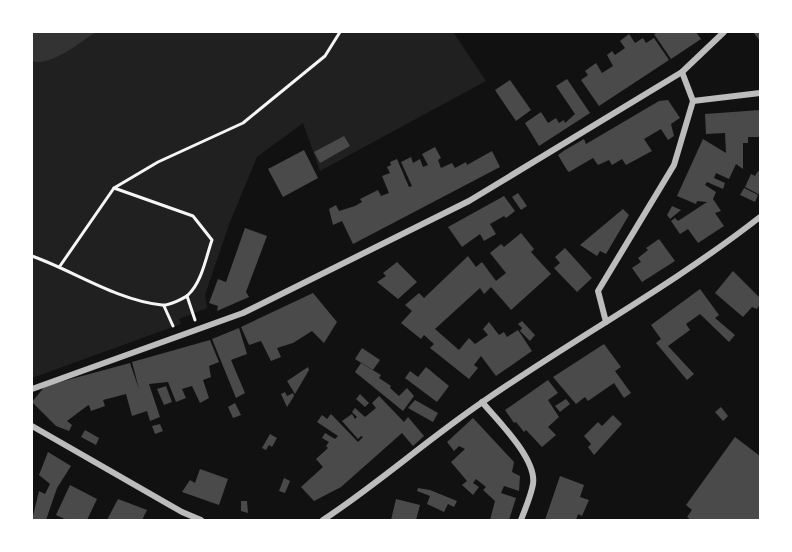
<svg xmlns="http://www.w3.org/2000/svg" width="792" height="552" font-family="'PT Sans',sans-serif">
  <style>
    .green { fill: #202020 }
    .water { fill: #333 }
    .building { fill: #4a4a4a }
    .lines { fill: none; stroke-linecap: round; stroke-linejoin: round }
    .path { stroke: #f5f5f5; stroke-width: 3 }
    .minor { stroke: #bcbcbc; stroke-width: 6 }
  </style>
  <rect width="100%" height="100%" fill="#111"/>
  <!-- green -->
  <path class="green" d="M32,32H453L486,81L320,171L303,123L257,157L230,222L205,295L207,308L179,319L181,324L32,378Z"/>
  <!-- water -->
  <path class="water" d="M32,32H96C80,42 51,67 32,61Z"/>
  <!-- building -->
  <g class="building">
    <path d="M658,32H696L701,39L671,59L654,34Z"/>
    <path d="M753,32H760V41Z"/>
    <path d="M629,34L635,43L643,38L646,43L654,38L669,60L599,106L581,80L588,75L585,71L596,63L602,73L613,66L607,55L612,51L615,55L625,48L620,41Z"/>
    <path d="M567,79L590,113L539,146L525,123L541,112L548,123L556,118L559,123L564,120L565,123L575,114L556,86Z"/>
    <path d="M510,80L531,110L516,121L495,90Z"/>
    <path d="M668,100L680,118L671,124L674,136L668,140L661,129L644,139L652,151L626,165L622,159L612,165L609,160L598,165L593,158L569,172L567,170L558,155L565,150L584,139L586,144L659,101Z"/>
    <path d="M760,110V137H748V143H743V169L736,164L729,179L716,173L714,178L725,183L723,189L707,182L705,185L716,192L713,199L721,211L715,213L724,226L698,243L688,229L680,234L671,221L675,218L678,221L707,202L697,201L696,204L677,196L703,139L726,153L725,133L706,134L705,114Z"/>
    <path d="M344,136L350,146L320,163L314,152Z"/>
    <path d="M435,147L441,158L438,160L441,168L452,163L455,168L466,162L467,165L492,151L500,167L353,244L342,221L333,225L329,209L336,205L339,211L355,206L362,202L360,199L378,190L381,196L389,193L382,176L390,173L387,167L391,165L390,162L397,159L409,187L412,186L401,162L411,157L413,163L420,159L423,167L428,165L422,154Z"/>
    <path d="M304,150L318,178L283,197L268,169Z"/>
    <path d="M758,171L760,172V195L745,187L751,174L755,176Z"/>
    <path d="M744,188L758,195L755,202L740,195Z"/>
    <path d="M518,193L527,206L521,210L512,197Z"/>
    <path d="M504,196L515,211L506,218L504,216L490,224L496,234L484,241L480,234L462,247L448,227Z"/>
    <path d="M672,206L681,210L670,219L667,215Z"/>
    <path d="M623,209L629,215L606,254L600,251L597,256L580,245Z"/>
    <path d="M245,228L267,236L246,292L249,297L217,311L218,306L209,303L218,279L226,282Z"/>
    <path d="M521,233L534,249L531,252L551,274L511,310L491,287L484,294L480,288L435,329L459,350L469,338L475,344L488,335L483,329L489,322L499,335L504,332L507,337L518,330L532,351L496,376L481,356L474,365L478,368L469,379L430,348L434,344L424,335L421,339L401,323L412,311L405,305L419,293L424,298L468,256L476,267L482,262L496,281L506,273L490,253L501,244L504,247Z"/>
    <path d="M659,239L675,261L642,282L632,268L641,262L638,258L648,250L646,248Z"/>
    <path d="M565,248L592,278L577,292L554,268L560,263L555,257Z"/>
    <path d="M397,262L417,282L398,299L377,282L386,276L383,273Z"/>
    <path d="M733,271L760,298V304L757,309L752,307L743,317L715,293Z"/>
    <path d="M700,289L719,315L715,318L735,335L729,342L700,314L686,324L690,330L668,346L694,374L687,380L656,343L661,339L651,325Z"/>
    <path d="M313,293L337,322L324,343L312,331L293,343L277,348L281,357L271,361L261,341L249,345L241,327Z"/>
    <path d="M522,321L535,335L530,341L520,331L522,328L518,324Z"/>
    <path d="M239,328L247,354L231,360L245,393L236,398L212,339Z"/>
    <path d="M210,340L219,362L209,366L211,377L203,380L209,398L200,403L192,386L182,389L186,398L176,402L168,382L149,384L160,417L150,421L147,411L132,416L126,394L103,400L105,406L91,411L89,405L87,406L67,421L72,425L69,431L56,426L32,402L45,386L130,363L139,389L132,362Z"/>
    <path d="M604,344L621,367L615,371L631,393L624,398L614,383L588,401L585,397L576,404L553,377Z"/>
    <path d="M362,348L380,360L373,370L355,359Z"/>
    <path d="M361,363L381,375L379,378L391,386L390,388L399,396L407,388L414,396L403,411L355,372Z"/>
    <path d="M308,367L309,370L295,394L287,381Z"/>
    <path d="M426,367L449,386L437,402L405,378L410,371L418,377Z"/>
    <path d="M548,380L558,393L548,400L559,417L548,427L556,435L542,447L526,430L524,432L516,422L514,423L505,410Z"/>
    <path d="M166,386L172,402L164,405L157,389Z"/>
    <path d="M285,392L287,396L293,393L294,396L287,407L281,394Z"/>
    <path d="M360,394L369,403L365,407L356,399Z"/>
    <path d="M379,396L404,422L408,417L424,436L413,446L402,433L341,487L314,501L301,487L323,467L316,459L328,448L326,446L329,442L322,438L325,433L335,439L338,436L317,422L322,415L327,419L331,414L358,442L363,437L361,436L358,439L342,421L352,414L355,419L357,417L352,412L355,408L365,417L376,408L372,403Z"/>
    <path d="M566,399L570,404L560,412L555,406Z"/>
    <path d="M415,400L438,413L433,422L408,408Z"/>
    <path d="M235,403L241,415L233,418L228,407Z"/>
    <path d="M721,407L728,416L723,421L715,412Z"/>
    <path d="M613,415L622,424L594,455L588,447L591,444L584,436L598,422L602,426Z"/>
    <path d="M473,418L514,462L512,472L520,476L519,491L504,486L501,493L516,498L509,520H490L495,501L483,490L486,487L476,479L473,483L479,487L473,495L462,485L467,481L451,462L465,449L459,446L454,451L447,442Z"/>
    <path d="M160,424L163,431L155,434L152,426Z"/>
    <path d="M85,430L99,438L96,445L81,437Z"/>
    <path d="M270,434L277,438L272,447L269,445L266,450L262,448Z"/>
    <path d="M735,437L760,456V520H691L687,517L692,510L686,505Z"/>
    <path d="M48,452L71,466L57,488L46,520H32L39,491L45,494L50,484L39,475Z"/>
    <path d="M200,469L228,479L219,505L182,492L190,480L195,483Z"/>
    <path d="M560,476L584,485L580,497L589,500L582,516L578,514L576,520H545Z"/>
    <path d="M284,478L290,481L285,493L279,491Z"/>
    <path d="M70,485L97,499L87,520H67L56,515Z"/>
    <path d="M418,488L430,490L457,501L454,507L448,504L444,512L427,504L430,496L417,491Z"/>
    <path d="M118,499L147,510L142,520H107Z"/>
    <path d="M396,499L420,505L416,520H391Z"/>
    <path d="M241,501H247L248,513L241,511Z"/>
  </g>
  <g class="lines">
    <!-- path -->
    <g class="path">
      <path d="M114,188L158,162L243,123L325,56L340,32"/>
      <path d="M32,256C74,271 116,300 162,305C168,306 183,299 188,295C202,282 206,257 212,240L193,216L114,188L60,266"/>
      <path d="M187,296L195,320"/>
      <path d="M164,306L173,326"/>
    </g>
    <!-- minor -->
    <g class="minor">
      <path d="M693,101L760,93"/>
      <path d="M606,322L598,291L674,165L693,101L682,72"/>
      <path d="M32,389L243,313L469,201L682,72L724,32"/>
      <path d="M482,402C498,421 537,459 533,484C531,496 525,509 521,520"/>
      <path d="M32,426L182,512L201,520"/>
      <path d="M323,520C379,483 428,439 484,401C575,338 673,285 760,217"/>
    </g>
  </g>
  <!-- border -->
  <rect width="792" height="552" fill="none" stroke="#ffffff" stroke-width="66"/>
</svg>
